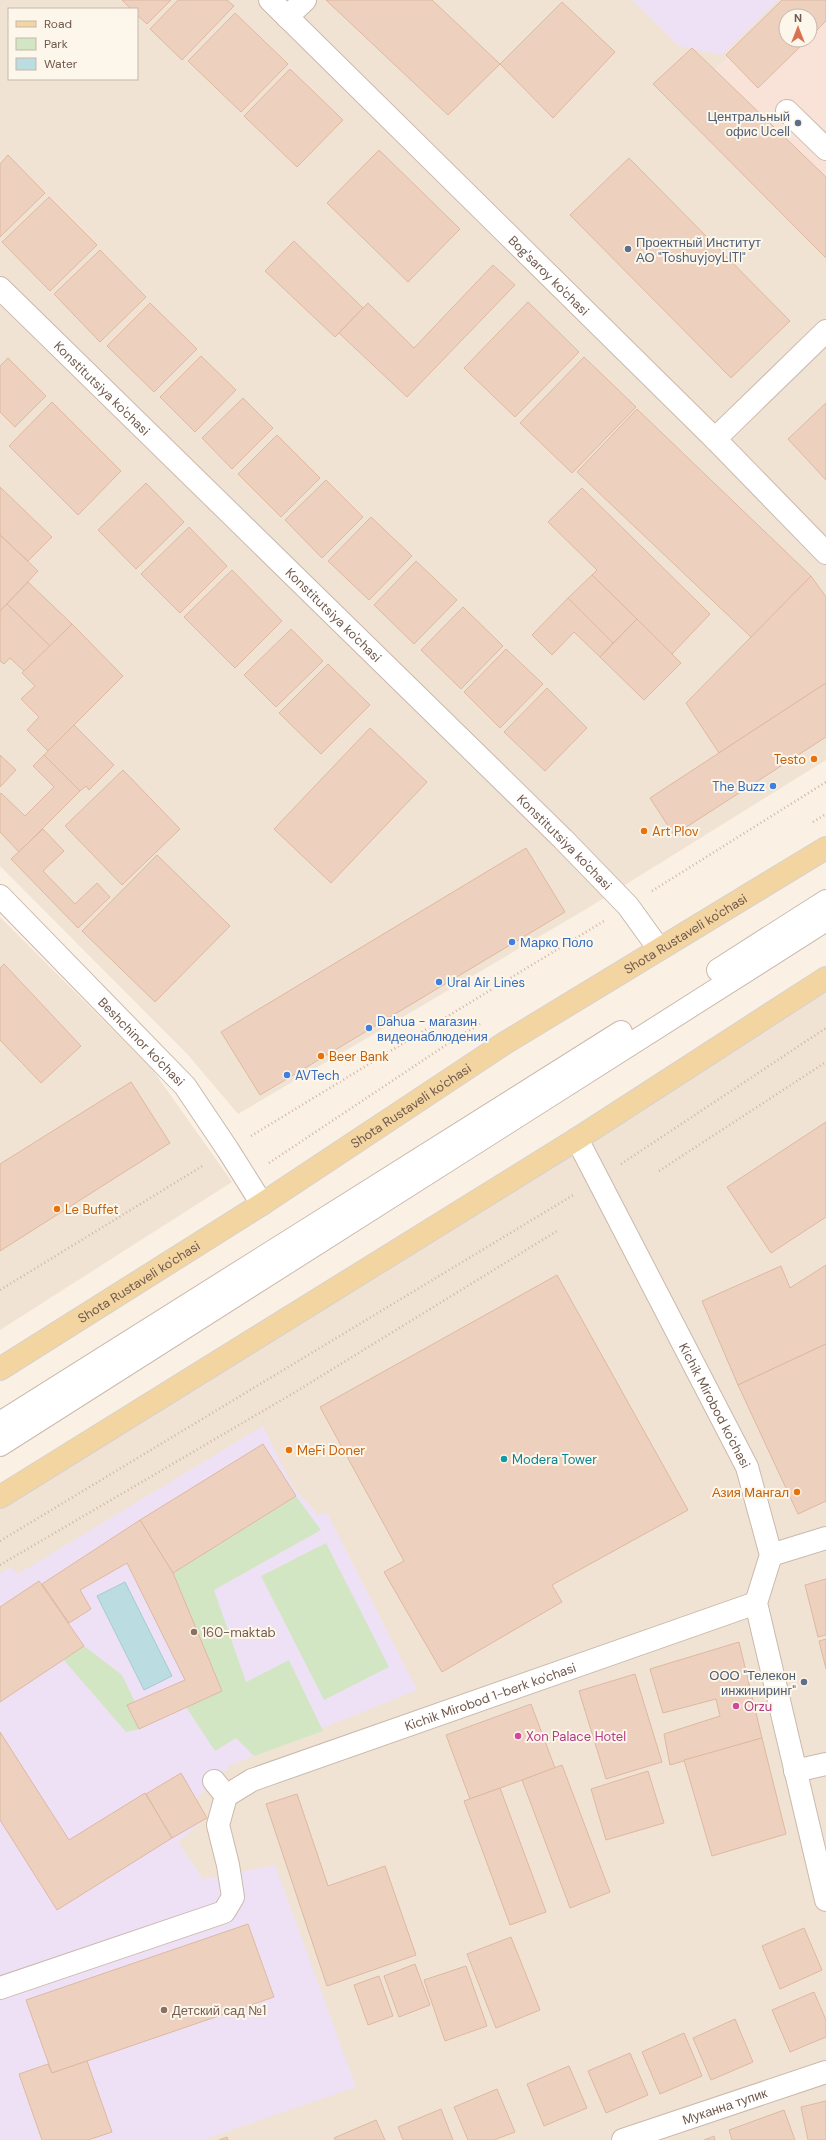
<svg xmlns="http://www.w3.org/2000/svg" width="826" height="2140" font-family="'DM Sans',sans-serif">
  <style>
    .residential { fill: #f1e3d3; fill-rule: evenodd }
    .commercial { fill: #f9e3d9; fill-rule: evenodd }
    .education { fill: #eee1f6 }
    .green { fill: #d2e6c4 }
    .water { fill: #bbdce1; stroke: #a2cbd2 }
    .building { fill: #edd1be; stroke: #deb8a0 }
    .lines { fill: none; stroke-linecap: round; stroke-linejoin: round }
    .minor-casing { stroke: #cab9ac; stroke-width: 24 }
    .major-casing { stroke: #d7d1cd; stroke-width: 24 }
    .path { stroke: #d1b4a2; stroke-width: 2.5; stroke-dasharray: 1 3; stroke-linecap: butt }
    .minor { stroke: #fff; stroke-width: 22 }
    .major { stroke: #f3d5a2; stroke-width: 22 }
    .service-dot { fill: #5c6f8a; stroke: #fdf6ea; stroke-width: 1.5 }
    .food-dot { fill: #e8710a; stroke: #fdf6ea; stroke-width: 1.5 }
    .shop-dot { fill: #3f7fe0; stroke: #fdf6ea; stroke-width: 1.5 }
    .culture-dot { fill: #0f9aa8; stroke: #fdf6ea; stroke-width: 1.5 }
    .education-dot { fill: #8d6e63; stroke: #fdf6ea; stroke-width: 1.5 }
    .hotel-dot { fill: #d1479c; stroke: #fdf6ea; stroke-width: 1.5 }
    .labels { text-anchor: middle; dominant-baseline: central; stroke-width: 4; stroke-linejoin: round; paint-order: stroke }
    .service-label { font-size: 13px; fill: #4e5e75; stroke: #fdf6ea; text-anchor: end }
    .street-label { font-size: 13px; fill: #70594c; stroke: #fdf6ea }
    .food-label { font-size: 13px; fill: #c56008; stroke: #fdf6ea; text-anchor: start }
    .shop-label { font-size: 13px; fill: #366cbe; stroke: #fdf6ea; text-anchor: start }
    .culture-label { font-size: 13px; fill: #0d838f; stroke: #fdf6ea; text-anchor: start }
    .education-label { font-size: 13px; fill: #785e54; stroke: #fdf6ea; text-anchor: start }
    .hotel-label { font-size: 13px; fill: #b23c85; stroke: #fdf6ea; text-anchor: start }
  </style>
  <rect width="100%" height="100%" fill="#faf1e4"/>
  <!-- residential -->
  <g class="residential">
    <path d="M0,0H826V760L588,908L238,1114L188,1055L0,866ZM9,9H137V79H9ZM786,16H810V40H786Z"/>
    <path d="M0,917L152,1069L232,1182L0,1330Z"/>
    <path d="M826,978V2140H0V1497Z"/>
  </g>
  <!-- commercial -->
  <path class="commercial" d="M786,0H826V177L714,70ZM786,16H810V40H786Z"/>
  <!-- education -->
  <g class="education">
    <path d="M632,0H778L722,55L679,46Z"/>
    <path d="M263,1426L293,1487L318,1515L327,1513L417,1690L231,1765L196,1799L207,1818L178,1842L203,1879L275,1865L356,2087L202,2140H0V1574L11,1567L18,1574Z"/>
  </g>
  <!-- green -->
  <g class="green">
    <path d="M296,1496L321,1530L214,1590L246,1682L289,1660L323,1731L254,1756L236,1738L215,1751L186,1707L222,1691L173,1573Z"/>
    <path d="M326,1543L389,1667L324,1700L261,1576Z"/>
    <path d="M84,1646L122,1675L135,1702L139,1729L126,1732L63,1659Z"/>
  </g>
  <!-- water -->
  <path class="water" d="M125,1582L172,1676L144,1690L97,1596Z"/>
  <!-- building -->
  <g class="building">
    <path d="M122,0H171L147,24L137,15V9H131Z"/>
    <path d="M178,0H227L234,6L182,60L150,29Z"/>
    <path d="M326,0H432L500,64L448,115Z"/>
    <path d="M782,0H826V21L810,37V16H786V40H807L758,88L726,55Z"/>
    <path d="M562,2L615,52L553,118L500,64Z"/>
    <path d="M235,13L288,64L241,112L188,61Z"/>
    <path d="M692,48L826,177V258L653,84Z"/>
    <path d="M290,69L343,120L297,167L244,116Z"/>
    <path d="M379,150L460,229L408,282L327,203Z"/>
    <path d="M8,155L45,193L0,237V164Z"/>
    <path d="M629,158L790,321L731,378L570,215Z"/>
    <path d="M49,197L97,245L50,291L2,242Z"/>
    <path d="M294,241L363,308L335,337L265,271Z"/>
    <path d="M100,250L146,297L100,342L54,294Z"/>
    <path d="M493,265L515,285L407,397L339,333L368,303L414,348Z"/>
    <path d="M528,302L579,352L515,417L464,368Z"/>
    <path d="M150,303L197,349L154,392L107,346Z"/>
    <path d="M201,356L236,390L195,432L160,397Z"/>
    <path d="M584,357L636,407L572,473L520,423Z"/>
    <path d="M8,358L46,396L15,427L0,412V366Z"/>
    <path d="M243,398L273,428L232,469L202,438Z"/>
    <path d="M52,402L121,471L78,515L9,446Z"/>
    <path d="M826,403V480L788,439Z"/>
    <path d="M637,409L811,576L752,638L577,472Z"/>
    <path d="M277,435L320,478L281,517L238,474Z"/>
    <path d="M326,480L363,517L322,558L285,520Z"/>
    <path d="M146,483L184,522L136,569L98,530Z"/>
    <path d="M0,487L52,537L28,561L0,535Z"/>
    <path d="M582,488L710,614L672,654L592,575L597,570L548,522Z"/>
    <path d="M371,517L412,556L369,600L328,561Z"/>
    <path d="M189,527L227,566L180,613L141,574Z"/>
    <path d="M0,535L38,571L0,611Z"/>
    <path d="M416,561L457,600L414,644L374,605Z"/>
    <path d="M232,570L282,621L235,668L184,617Z"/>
    <path d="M592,575L637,619L613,643L568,598Z"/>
    <path d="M811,576L826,597V683L719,753L686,703Z"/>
    <path d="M28,582L72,624L50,646L7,604Z"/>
    <path d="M568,598L613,643L600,657L574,632L552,655L532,635Z"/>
    <path d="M7,604L50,646L25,672L10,658L4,664L0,661V611Z"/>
    <path d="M463,607L503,646L461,689L421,650Z"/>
    <path d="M637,619L681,663L644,700L600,657Z"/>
    <path d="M72,624L123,676L48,751L27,730L39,717L21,699L35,686L22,673Z"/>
    <path d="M291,629L323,661L276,707L244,675Z"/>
    <path d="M506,649L543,684L500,728L464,692Z"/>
    <path d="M328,664L370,705L321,754L279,713Z"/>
    <path d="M826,683V737L674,835L650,798Z"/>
    <path d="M547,688L587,728L545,771L504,732Z"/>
    <path d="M74,725L114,765L89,790L86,786L80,791L44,755Z"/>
    <path d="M370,728L427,782L331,883L274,829Z"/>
    <path d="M0,755L16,770L0,787Z"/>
    <path d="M44,755L80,791L19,852L0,832V794L1,793L25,816L54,787L33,766Z"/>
    <path d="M123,770L180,829L122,885L65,826Z"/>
    <path d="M43,829L64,851L43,871L75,904L97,883L110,897L78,928L11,859Z"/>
    <path d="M526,848L565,912L260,1095L221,1032Z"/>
    <path d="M157,855L230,926L155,1002L82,931Z"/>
    <path d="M4,964L81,1046L41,1083L0,1040V968Z"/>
    <path d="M131,1082L170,1143L0,1251V1164Z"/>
    <path d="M826,1122V1217L771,1253L727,1187Z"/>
    <path d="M826,1265V1344L738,1385L702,1301L781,1266L790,1288Z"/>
    <path d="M557,1275L688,1510L552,1585L562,1602L442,1672L384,1572L404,1561L320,1407Z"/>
    <path d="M826,1344V1501L798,1514L738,1385Z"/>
    <path d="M263,1444L296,1496L173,1573L140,1520Z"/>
    <path d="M140,1520L173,1573L222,1691L139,1729L127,1705L185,1680L127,1563L80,1590L91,1609L69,1623L42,1584Z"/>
    <path d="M826,1579V1635L818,1637L805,1585Z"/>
    <path d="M39,1581L84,1646L0,1702V1607Z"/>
    <path d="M826,1639V1669L819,1641Z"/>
    <path d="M739,1642L762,1738L670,1765L664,1734L720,1716L716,1699L663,1713L650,1669Z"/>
    <path d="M635,1674L662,1762L606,1779L579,1691Z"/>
    <path d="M531,1704L555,1768L470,1799L446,1735Z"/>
    <path d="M0,1732L69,1840L145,1793L172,1838L57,1910L0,1820Z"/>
    <path d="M762,1738L786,1834L712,1856L684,1760Z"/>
    <path d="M562,1765L610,1892L570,1908L522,1780Z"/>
    <path d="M648,1771L664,1823L606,1840L591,1789Z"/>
    <path d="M181,1773L207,1818L172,1838L146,1794Z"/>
    <path d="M500,1788L546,1912L510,1925L464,1801Z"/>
    <path d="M297,1794L328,1886L385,1866L416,1955L327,1986L266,1804Z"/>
    <path d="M248,1924L274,1997L52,2073L26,2000Z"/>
    <path d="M804,1928L822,1970L780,1989L762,1946Z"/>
    <path d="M511,1937L540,2010L496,2028L467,1954Z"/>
    <path d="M415,1964L430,2005L399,2017L384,1976Z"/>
    <path d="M466,1966L487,2026L445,2041L424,1980Z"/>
    <path d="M379,1976L393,2016L368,2025L354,1985Z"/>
    <path d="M814,1992L826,2020V2037L790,2052L772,2010Z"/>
    <path d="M735,2019L753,2062L711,2080L693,2038Z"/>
    <path d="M684,2033L702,2076L660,2094L642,2052Z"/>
    <path d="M630,2053L648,2095L606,2113L588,2071Z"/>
    <path d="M87,2061L112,2132L88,2140H42L19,2074L48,2064L52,2073Z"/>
    <path d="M569,2066L587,2108L544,2126L527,2084Z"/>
    <path d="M497,2089L515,2132L494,2140H468L454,2107Z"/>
    <path d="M826,2101V2140H808L801,2107Z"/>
    <path d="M441,2109L453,2140H403L398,2127Z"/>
    <path d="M784,2110L795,2140H732L729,2130Z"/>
    <path d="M376,2120L385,2140H335L334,2138Z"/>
    <path d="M714,2136L715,2140H704Z"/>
    <path d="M227,2137L228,2140H219Z"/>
  </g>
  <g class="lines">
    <!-- minor casing -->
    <g class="minor-casing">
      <g id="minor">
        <path id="s1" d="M270,0L715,439L826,553"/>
        <path d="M287,17L305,0"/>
        <path d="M787,111L826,149"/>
        <path id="s2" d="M0,288L563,839L628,906L659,949"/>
        <path d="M715,439L826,331"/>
        <path id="s3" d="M0,896L185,1086L228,1150L262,1204"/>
        <path d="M718,970L826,901"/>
        <path id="s4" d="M577,1139L747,1467L771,1555L756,1603L826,1900"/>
        <path d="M0,1423L621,1032"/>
        <path d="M0,1445L826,920"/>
        <path d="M771,1555L826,1538"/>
        <path d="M795,1771L826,1764"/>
        <path id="s5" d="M226,1796L252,1780L756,1603"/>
        <path d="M0,1988L224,1912L233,1897L228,1865L218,1825L226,1796L214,1781"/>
        <path id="s6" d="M623,2140L826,2072"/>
      </g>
    </g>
    <!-- major casing -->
    <g class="major-casing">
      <g id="major">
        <path id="s7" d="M0,1369L262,1204L505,1043L826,848"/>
        <path d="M0,1497L577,1139L826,978"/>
      </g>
    </g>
    <!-- path -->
    <g class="path">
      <path d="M813,822L826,814"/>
      <path d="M652,891L826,782"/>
      <path d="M251,1136L604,921"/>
      <path d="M269,1163L455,1039L480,1024"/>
      <path d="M621,1164L826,1028"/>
      <path d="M659,1171L826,1062"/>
      <path d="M0,1290L204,1165"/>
      <path d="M0,1541L575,1194"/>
      <path d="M0,1565L292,1394L557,1231"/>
    </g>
    <!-- minor -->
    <use href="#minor" class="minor"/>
    <!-- major -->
    <use href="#major" class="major"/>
  </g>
  <!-- markers -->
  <g class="service-dot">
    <circle cx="798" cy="123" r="4"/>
    <circle cx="628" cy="249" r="4"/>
    <circle cx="804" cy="1682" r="4"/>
  </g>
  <g class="food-dot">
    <circle cx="814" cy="759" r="4"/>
    <circle cx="644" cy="831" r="4"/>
    <circle cx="321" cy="1056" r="4"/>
    <circle cx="57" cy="1209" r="4"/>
    <circle cx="289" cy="1450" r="4"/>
    <circle cx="797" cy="1492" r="4"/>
  </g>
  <g class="shop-dot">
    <circle cx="773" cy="786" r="4"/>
    <circle cx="512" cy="942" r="4"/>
    <circle cx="439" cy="982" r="4"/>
    <circle cx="369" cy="1028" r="4"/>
    <circle cx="287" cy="1075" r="4"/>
  </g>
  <circle class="culture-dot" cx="504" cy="1459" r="4"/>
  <g class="education-dot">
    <circle cx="194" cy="1632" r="4"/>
    <circle cx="164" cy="2010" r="4"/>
  </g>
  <g class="hotel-dot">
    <circle cx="736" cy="1706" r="4"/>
    <circle cx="518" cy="1736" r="4"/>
  </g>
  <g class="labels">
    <!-- service labels -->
    <g class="service-label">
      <text x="790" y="116">Центральный<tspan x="790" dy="15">офис Ucell</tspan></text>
      <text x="636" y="242" text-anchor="start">Проектный Институт<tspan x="636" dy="15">АО "ToshuyjoyLITI"</tspan></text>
      <text x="796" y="1675">ООО "Телекон<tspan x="796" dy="15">инжиниринг"</tspan></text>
    </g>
    <!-- street labels -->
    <g class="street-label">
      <text stroke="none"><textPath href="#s1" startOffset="392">Bog'saroy ko'chasi</textPath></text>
      <text stroke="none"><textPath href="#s2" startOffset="143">Konstitutsiya ko'chasi</textPath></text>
      <text stroke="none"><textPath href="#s2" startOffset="467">Konstitutsiya ko'chasi</textPath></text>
      <text stroke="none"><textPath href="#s2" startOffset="791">Konstitutsiya ko'chasi</textPath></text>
      <text stroke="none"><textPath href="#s7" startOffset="812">Shota Rustaveli ko'chasi</textPath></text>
      <text stroke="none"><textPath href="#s3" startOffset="203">Beshchinor ko'chasi</textPath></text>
      <text stroke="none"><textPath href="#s7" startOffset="488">Shota Rustaveli ko'chasi</textPath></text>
      <text stroke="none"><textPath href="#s7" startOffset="164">Shota Rustaveli ko'chasi</textPath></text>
      <text stroke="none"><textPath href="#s4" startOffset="300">Kichik Mirobod ko'chasi</textPath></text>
      <text stroke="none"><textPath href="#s5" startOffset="283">Kichik Mirobod 1-berk ko'chasi</textPath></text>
      <text stroke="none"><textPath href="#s6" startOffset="107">Муканна тупик</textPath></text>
    </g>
    <!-- food labels -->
    <g class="food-label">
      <text x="806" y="759" text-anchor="end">Testo</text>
      <text x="652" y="831">Art Plov</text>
      <text x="329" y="1056">Beer Bank</text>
      <text x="65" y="1209">Le Buffet</text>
      <text x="297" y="1450">MeFi Doner</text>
      <text x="789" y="1492" text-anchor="end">Азия Мангал</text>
    </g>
    <!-- shop labels -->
    <g class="shop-label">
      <text x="765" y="786" text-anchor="end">The Buzz</text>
      <text x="520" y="942">Марко Поло</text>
      <text x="447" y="982">Ural Air Lines</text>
      <text x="377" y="1021">Dahua - магазин<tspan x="377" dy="15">видеонаблюдения</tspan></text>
      <text x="295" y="1075">AVTech</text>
    </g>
    <!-- culture labels -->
    <g class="culture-label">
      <text x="512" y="1459">Modera Tower</text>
    </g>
    <!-- education labels -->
    <g class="education-label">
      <text x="202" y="1632">160-maktab</text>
      <text x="172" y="2010">Детский сад №1</text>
    </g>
    <!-- hotel labels -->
    <g class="hotel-label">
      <text x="744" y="1706">Orzu</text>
      <text x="526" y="1736">Xon Palace Hotel</text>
    </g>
  </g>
  <!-- legend -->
  <rect x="8" y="8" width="130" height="72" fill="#fdf6ea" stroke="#c5b7ab"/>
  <rect x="16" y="21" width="20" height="6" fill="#f3d5a2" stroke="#c5b7ab"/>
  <text x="44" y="28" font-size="12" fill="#70594c">Road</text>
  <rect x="16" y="38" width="20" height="12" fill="#d2e6c4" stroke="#c5b7ab"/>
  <text x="44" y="48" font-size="12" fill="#70594c">Park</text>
  <rect x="16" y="58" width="20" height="12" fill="#bbdce1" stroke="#c5b7ab"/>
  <text x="44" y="68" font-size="12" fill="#70594c">Water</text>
  <!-- north arrow -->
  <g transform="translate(798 28)"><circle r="19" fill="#fdf6ea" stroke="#c5b7ab"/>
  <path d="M0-3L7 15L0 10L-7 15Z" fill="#d97254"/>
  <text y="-6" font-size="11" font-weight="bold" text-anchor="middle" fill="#70594c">N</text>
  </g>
</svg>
